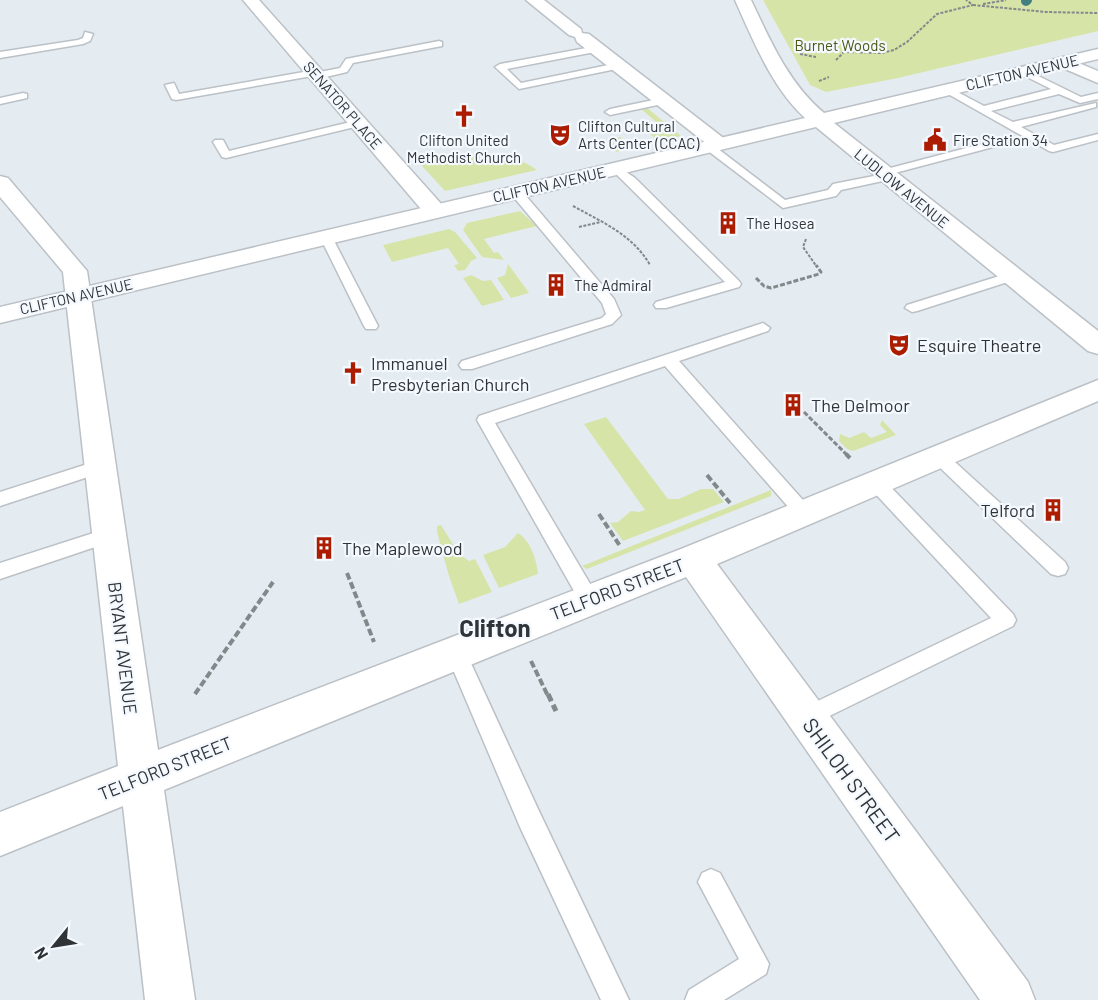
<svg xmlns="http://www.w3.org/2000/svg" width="1098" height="1000" font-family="Barlow,sans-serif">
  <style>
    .green { fill: #d7e4a8 }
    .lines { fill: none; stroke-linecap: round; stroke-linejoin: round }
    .stream { stroke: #417f80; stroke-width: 10 }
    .lane-casing { stroke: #bbc1c6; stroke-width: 3 }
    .street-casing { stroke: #bbc1c6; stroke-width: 3 }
    .secondary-casing { stroke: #bbc1c6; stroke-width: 3 }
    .path-far3 { stroke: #83888b; stroke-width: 2; stroke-dasharray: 3 1.5; stroke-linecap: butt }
    .path-far2 { stroke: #83888b; stroke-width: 3; stroke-dasharray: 5 2; stroke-linecap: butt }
    .path-far1 { stroke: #83888b; stroke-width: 4; stroke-dasharray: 7 3; stroke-linecap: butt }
    .path { stroke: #83888b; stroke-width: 5; stroke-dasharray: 8 4; stroke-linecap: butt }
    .lane { fill: #fff; fill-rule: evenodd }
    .street { fill: #fff; fill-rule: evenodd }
    .secondary { fill: #fff; fill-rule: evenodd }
    .labels { text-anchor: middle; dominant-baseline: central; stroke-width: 4.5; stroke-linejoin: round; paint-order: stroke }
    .far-park-label { font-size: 15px; fill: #4c5712; stroke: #f3f9ff }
    .far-street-label { font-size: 15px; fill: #313436; stroke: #f3f9ff }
    .far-poi-label { font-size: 15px; fill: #313436; stroke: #f3f9ff; text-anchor: start }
    .poi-label { font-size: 18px; fill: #313436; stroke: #f3f9ff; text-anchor: start }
    .street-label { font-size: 18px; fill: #313436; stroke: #f3f9ff }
    .near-street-label { font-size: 21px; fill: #313436; stroke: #f3f9ff }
    .district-label { font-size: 24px; font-weight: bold; fill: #2f3438; stroke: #f3f9ff }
  </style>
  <rect width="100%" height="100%" fill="#e5ecf1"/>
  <!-- green -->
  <g class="green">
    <path d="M763,0H1098V31L898,78L826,92L810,85Z"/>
    <path d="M646,107L681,136L616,152L607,140L620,137L629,144L656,139L648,132L662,127L641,109Z"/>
    <path d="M476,153C499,152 517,156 537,170L445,191L421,165Z"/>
    <path d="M520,211L537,226L484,239L494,253L498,252L504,260L482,257L463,230L467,223Z"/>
    <path d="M449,229L455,232L477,258L471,261L465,270L458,271L454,265L459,264L448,248L392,262L383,245Z"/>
    <path d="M508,264L529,293L511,298L497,278L505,275Z"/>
    <path d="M471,275L483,281L491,280L504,300L482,306L463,278Z"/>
    <path d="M606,417L668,499H679L701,489H713L724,502L623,541L610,523L618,522L631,511L639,512L645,510L584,424Z"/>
    <path d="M882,420L896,435L853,451L847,449L839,441L840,434L849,438L864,432L871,438L887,432L880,425Z"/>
    <path d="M771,490V496L587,569L582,566Z"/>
    <path d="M441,525L459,554L469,561L475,559L492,592L459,604L449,576L437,532V526Z"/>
    <path d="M518,533C530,540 537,560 538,574L499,588L483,555L505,547Z"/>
  </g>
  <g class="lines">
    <!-- stream -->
    <path class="stream" d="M1026,1L1027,0"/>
    <!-- lane casing -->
    <g class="lane-casing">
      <g id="lane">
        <path d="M85,32L93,34L90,41L83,44L0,58V52L78,40L83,38Z"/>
        <path d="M439,41L442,42V46L353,63L347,72L317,79L312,76L176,100L172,99L165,85L174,83L179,94L315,70L320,72L340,68L346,59Z"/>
        <path d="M597,46L600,47V51L507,69L521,83L618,63L623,66L621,68L519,89L495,67L500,64Z"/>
        <path d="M1024,69L1081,97L1098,93V99L1080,103L1059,94L991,111L1013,122L1096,103V107L1021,127L1054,145L1098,134V140L1053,152L1049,151L941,90L950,88L984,106L1051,89L1021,74V70Z"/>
        <path d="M23,93L27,94V98L0,104V98Z"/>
        <path d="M663,98L667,99V103L610,115L605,112L610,109Z"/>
        <path d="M359,120L364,123L363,125L226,158L222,157L213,142L215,140H223L229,151Z"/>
        <path d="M993,141L997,142V146L891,174L894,177L892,179L841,190L836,196L783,208L703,147L705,145H713L785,200L828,190L833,184L879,175V171Z"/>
        <path d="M616,165L635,178L739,281L741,284L739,287L666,308H656L654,305L656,302L725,282L612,170V166Z"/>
        <path d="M516,188L520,189L614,299L621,315L612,324L472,369H462L459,365L462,361L602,318L606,314L602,303L512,195L510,192Z"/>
        <path d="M326,233L332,237L378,326L376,329H366L364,326L320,237Z"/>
        <path d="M1012,272L1017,273L1019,276L1017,279L917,311L912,312L905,308L907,305Z"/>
        <path d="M763,323L770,328L768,331L679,361L810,508L813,513L810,518L804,520L798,518L665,366L495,423L599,599L596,605L589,607L582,605L477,420L479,416Z"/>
        <path d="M939,451L945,453L1065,562L1068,568L1065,574L1058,576L1051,574L933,461L930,457L933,453Z"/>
        <path d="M100,460L106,461L109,466L106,471L0,506V492Z"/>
        <path d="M876,476L882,478L1013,614L1016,620L1013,626L807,727L799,724L796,717L799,710L991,618L870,488L867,483L870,478Z"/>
        <path d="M109,528L116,530L118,535L116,540L0,579V563Z"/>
        <path d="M456,644L463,646L538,809L629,1000H601L520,827L446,653L449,646Z"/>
        <path d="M711,869L720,873L769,964L766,974L724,1000H685L689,990L739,959L698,882L702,873Z"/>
      </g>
    </g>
    <!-- street casing -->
    <g class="street-casing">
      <g id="street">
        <path d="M243,0H259L443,206L446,211L443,216L435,218L427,216Z"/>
        <path d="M526,0H544L581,29L582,33L589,34L726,140L729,144L726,148H712L577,42L575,37L569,35Z"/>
        <path d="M1064,57L1098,71V83L1058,66L1055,62L1058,58Z"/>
        <path d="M0,176L8,178L87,271L158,750L681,549L1098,380V401L717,564L1028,982L1035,1000H980L686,577L164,790L195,1000H145L123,806L0,856V812L118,766L63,272L0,197Z"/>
      </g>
    </g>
    <!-- secondary casing -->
    <g class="secondary-casing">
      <path id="secondary" d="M735,0H751C770,40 789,84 824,113L1098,49V59L834,123L1098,331V354L1088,351L816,127L0,323V307L805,118C772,88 753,40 735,0Z"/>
    </g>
    <!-- path-far3 -->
    <g class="path-far3">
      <path d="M983,4L1006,0"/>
      <path d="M973,5L1046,12L1098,13"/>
      <path d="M800,54L816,57"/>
      <path d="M836,60L844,52L882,53L894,50L907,42L937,14L973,5L966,0"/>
      <path d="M819,81L829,77"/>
      <path d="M573,206C602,222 633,235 650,265"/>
      <path d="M579,227L601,222"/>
      <path d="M806,239L803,247L817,267"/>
    </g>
    <!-- path-far2 -->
    <g class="path-far2">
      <path d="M756,278L764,286L771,288L819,274L821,272L816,265"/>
      <path d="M804,412L848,456"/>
    </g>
    <!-- path-far1 -->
    <g class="path-far1">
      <path d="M846,454L850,458"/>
      <path d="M707,475L730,503"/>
      <path d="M599,514L620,546"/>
      <path d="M347,573L374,642"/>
      <path d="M531,661L548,696"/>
      <path d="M195,694L273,582"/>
    </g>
    <!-- path -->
    <path class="path" d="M548,694L556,711"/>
    <!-- lane -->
    <use href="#lane" class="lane"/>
    <!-- street -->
    <use href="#street" class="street"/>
    <!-- secondary -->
    <use href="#secondary" class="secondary"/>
  </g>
  <!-- icons -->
  <defs>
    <g id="church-bare" transform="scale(1.8)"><path d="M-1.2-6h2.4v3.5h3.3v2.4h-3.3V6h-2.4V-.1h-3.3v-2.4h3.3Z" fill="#ab1c01" stroke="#f3f9ff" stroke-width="2.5" paint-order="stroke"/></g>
    <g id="theatre-bare" transform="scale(1.8)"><path d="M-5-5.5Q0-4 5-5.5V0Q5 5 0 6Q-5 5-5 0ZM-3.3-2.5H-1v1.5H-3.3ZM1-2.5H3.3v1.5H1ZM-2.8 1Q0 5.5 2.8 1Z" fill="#ab1c01" stroke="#f3f9ff" stroke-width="2.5" paint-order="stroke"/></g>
    <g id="civic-bare" transform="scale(1.8)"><path d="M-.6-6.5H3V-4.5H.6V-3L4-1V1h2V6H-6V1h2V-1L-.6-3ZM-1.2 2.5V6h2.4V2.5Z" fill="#ab1c01" stroke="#f3f9ff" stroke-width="2.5" paint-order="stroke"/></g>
    <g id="building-bare" transform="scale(1.8)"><path d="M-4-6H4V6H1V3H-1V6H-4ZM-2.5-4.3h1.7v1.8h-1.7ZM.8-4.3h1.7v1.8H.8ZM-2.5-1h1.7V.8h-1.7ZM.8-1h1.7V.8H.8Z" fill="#ab1c01" stroke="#f3f9ff" stroke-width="2.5" paint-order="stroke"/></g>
  </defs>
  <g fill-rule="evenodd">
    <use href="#church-bare" x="464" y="116"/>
    <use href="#theatre-bare" x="560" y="135"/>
    <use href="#civic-bare" x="935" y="140"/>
    <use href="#building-bare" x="728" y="223"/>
    <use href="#building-bare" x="556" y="285"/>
    <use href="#theatre-bare" x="899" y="345"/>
    <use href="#church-bare" x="353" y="373"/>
    <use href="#building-bare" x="793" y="405"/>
    <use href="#building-bare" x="1053" y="510"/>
    <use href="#building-bare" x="324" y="548"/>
  </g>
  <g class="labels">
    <!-- far-park labels -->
    <g class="far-park-label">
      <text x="840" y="45">Burnet Woods</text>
    </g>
    <!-- far-street labels -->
    <g class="far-street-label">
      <text transform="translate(1022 72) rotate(-13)">CLIFTON AVENUE</text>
      <text transform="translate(343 105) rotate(49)">SENATOR PLACE</text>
      <text transform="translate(549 184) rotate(-13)">CLIFTON AVENUE</text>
      <text transform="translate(902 188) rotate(39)">LUDLOW AVENUE</text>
      <text transform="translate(76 296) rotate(-13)">CLIFTON AVENUE</text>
    </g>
    <!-- far-poi labels -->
    <g class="far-poi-label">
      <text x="578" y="126">Clifton Cultural<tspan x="578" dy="17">Arts Center (CCAC)</tspan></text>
      <text x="464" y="140" text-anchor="middle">Clifton United<tspan x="464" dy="17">Methodist Church</tspan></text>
      <text x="953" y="140">Fire Station 34</text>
      <text x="746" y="223">The Hosea</text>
      <text x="574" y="285">The Admiral</text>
    </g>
    <!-- poi labels -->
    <g class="poi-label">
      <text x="917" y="345">Esquire Theatre</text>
      <text x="371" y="363">Immanuel<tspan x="371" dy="21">Presbyterian Church</tspan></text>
      <text x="811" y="405">The Delmoor</text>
      <text x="1035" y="510" text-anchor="end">Telford</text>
      <text x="342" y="548">The Maplewood</text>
    </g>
    <!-- street labels -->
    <g class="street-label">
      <text transform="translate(617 589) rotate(-21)">TELFORD STREET</text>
      <text transform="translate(123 648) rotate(83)">BRYANT AVENUE</text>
      <text transform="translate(165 768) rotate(-22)">TELFORD STREET</text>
    </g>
    <!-- near-street labels -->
    <g class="near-street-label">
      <text transform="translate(852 780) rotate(54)">SHILOH STREET</text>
    </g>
    <!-- district labels -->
    <g class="district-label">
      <text x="495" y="627">Clifton</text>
    </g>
  </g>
  <!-- north arrow -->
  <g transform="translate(54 946) rotate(240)" stroke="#f3f9ff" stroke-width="4.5" paint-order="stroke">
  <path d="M0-4.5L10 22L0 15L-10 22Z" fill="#313436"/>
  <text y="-9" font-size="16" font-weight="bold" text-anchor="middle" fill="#313436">N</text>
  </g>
</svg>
